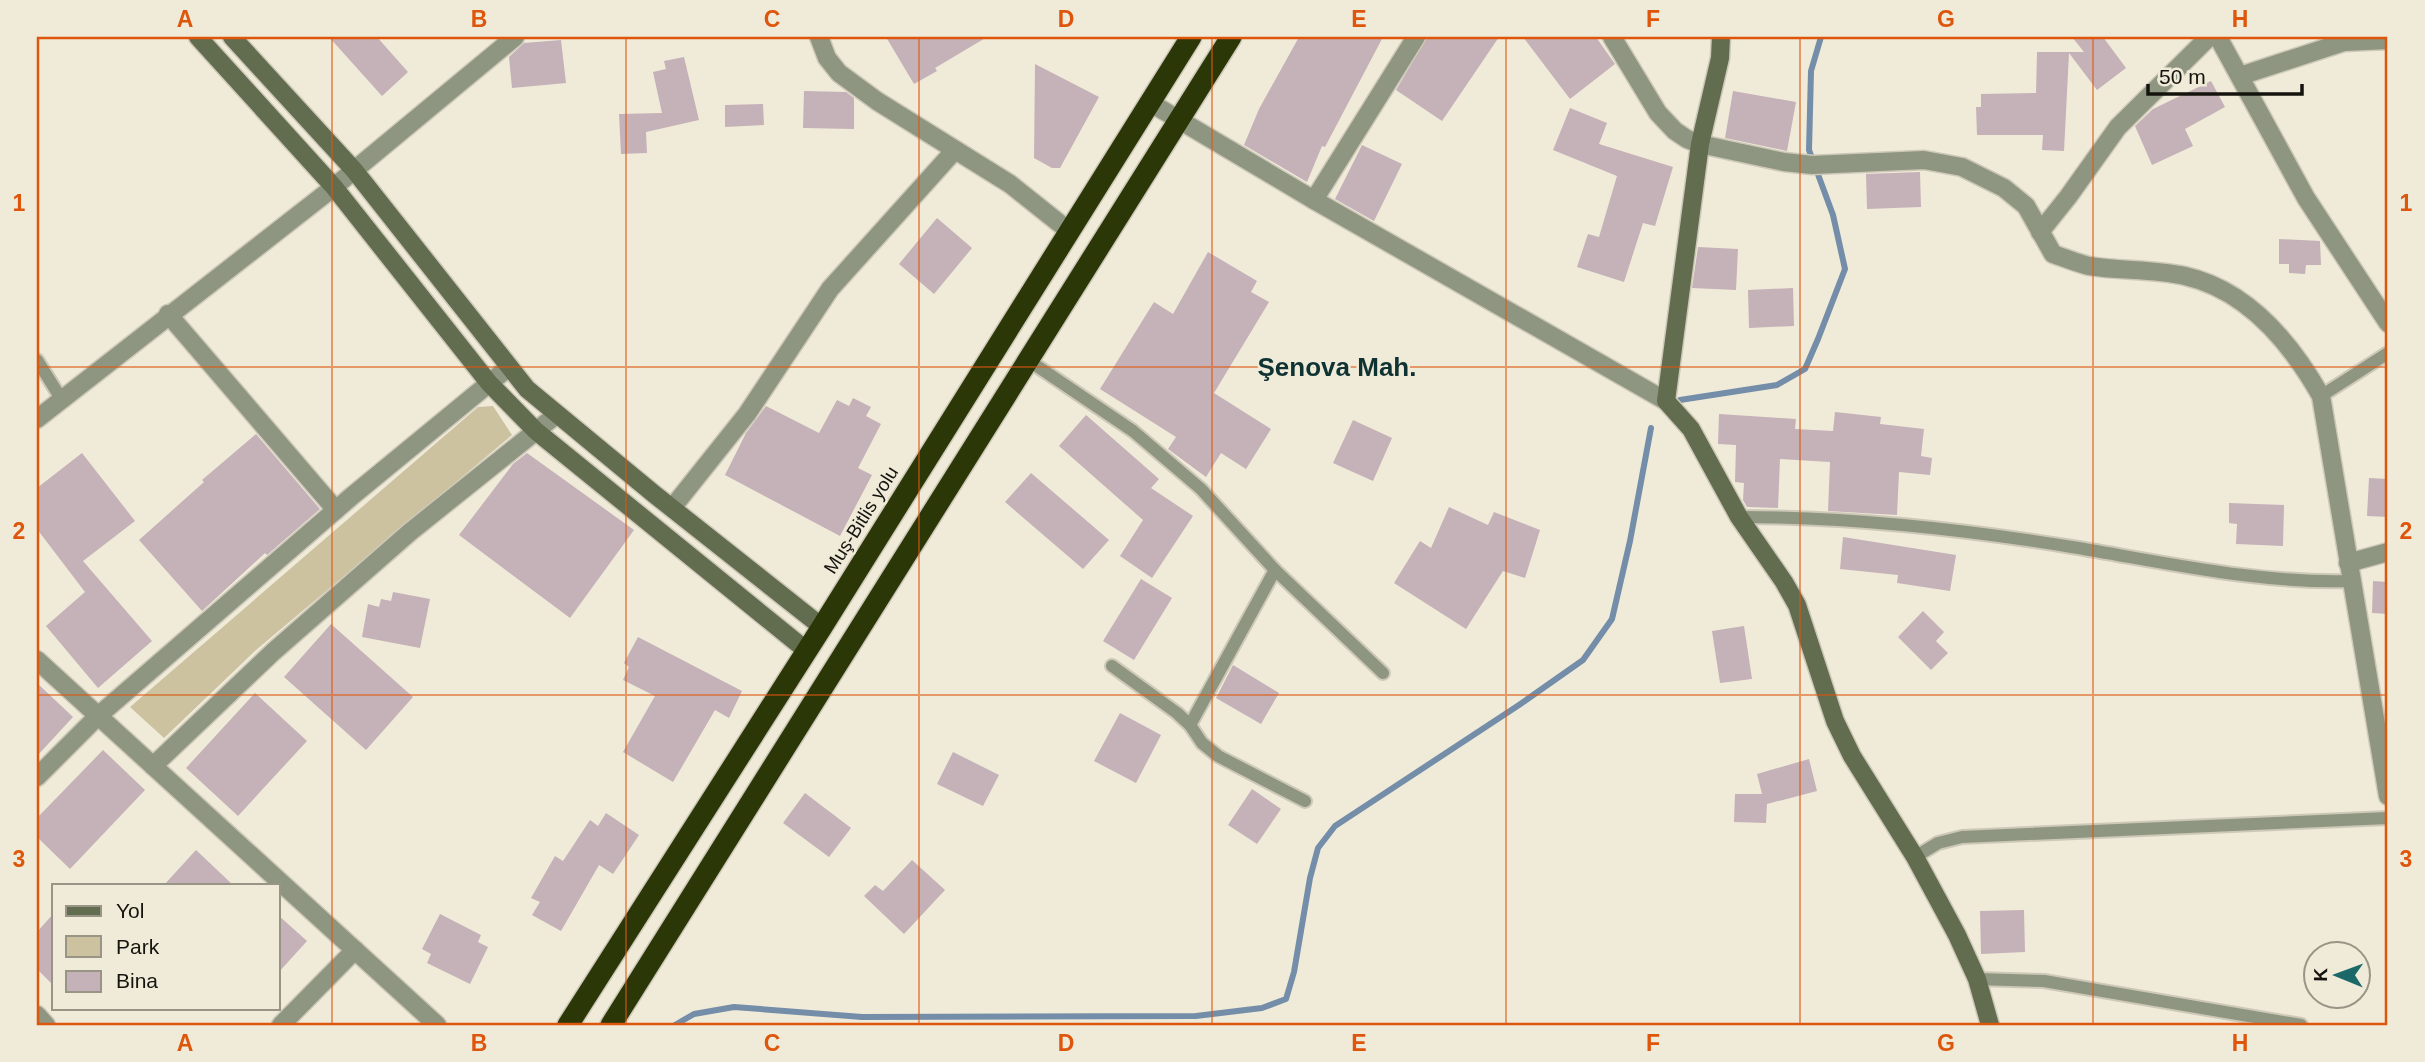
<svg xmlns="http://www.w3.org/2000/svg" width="2425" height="1062" font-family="Arial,sans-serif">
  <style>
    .green { fill: #ccc2a0 }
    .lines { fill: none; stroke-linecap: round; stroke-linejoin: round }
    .stream { stroke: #748da8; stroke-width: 6 }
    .building { fill: #c5b1b8 }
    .lane-casing { stroke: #cdc8b8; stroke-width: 16 }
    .street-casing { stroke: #cdc8b8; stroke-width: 21 }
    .secondary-casing { stroke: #cdc8b8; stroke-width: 21 }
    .highway-casing { stroke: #cdc8b8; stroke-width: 24 }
    .lane { stroke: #8e9580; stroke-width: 12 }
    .street { stroke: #8e9580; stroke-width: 18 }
    .secondary { stroke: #626c4e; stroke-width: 18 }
    .highway { stroke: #2b3707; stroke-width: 21 }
    .grid { fill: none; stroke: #dd560c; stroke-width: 2; stroke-opacity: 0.55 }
    .labels { text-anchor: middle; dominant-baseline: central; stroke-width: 5; stroke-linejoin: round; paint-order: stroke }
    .street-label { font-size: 19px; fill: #15130d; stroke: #f0ebd9 }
    .district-label { font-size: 26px; font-weight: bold; fill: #0f3333; stroke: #f0ebd9 }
    .neatline { fill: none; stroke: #dd560c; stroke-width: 2.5 }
    .grid-label { font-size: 23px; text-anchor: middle; font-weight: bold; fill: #dd560c }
  </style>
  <rect width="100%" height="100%" fill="#f0ebd9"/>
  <!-- green -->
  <path class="green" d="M493,406L512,435L256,650L164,738L130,707L478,407Z"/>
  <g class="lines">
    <!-- stream -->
    <g class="stream">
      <path d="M1680,400L1777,385L1805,369L1818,339L1845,269L1833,215L1809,150L1811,71L1821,37"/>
      <path d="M675,1025L694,1014L734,1007L862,1017L1196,1016L1262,1008L1286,999L1294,972L1310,878L1318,848L1335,826L1519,705L1583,660L1612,619L1630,541L1651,428"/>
    </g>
  </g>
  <!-- building -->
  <g class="building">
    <path d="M329,37H377L408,72L382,96Z"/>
    <path d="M886,37H987L935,68L937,71L914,84Z"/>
    <path d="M1299,37H1383L1325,147L1322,146L1307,182L1244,145L1259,109Z"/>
    <path d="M1427,37H1499L1442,121L1396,90Z"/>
    <path d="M1523,37H1596L1615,64L1570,99Z"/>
    <path d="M2072,37H2103L2126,68L2097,90L2069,53L2064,151L2042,150L2043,135H1977L1976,107H1981V94L2036,93L2037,52H2084Z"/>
    <path d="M561,40L566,83L512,88L509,57L524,43Z"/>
    <path d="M684,57L699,120L646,132L647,153L621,154L619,114L662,113L653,72L666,69L664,61Z"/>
    <path d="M1035,64L1099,97L1060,168H1052L1034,158Z"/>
    <path d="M2211,81L2225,107L2185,129L2193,146L2152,165L2135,126L2153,109Z"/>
    <path d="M804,91L846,92L854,98V129L803,128Z"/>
    <path d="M1733,91L1796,102L1787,151L1725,138Z"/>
    <path d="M763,104L764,125L725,127V105Z"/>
    <path d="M1570,108L1607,123L1599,144L1673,167L1655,226L1643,223L1624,282L1577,267L1588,234L1599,237L1617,176L1553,150Z"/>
    <path d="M1362,145L1402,164L1374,221L1335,199Z"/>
    <path d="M1920,172L1921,207L1867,209L1866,174Z"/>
    <path d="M937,218L972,248L934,294L899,264Z"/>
    <path d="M2279,239L2320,241L2321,265H2306L2305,274L2289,273V264H2279Z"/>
    <path d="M1698,247L1738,249L1736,290L1692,288Z"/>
    <path d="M1208,252L1257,281L1251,292L1269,302L1214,393L1271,429L1246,469L1221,453L1206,477L1168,449L1176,437L1100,389L1154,302L1173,314Z"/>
    <path d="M1793,288L1794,326L1749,328L1748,290Z"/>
    <path d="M853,398L871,407L866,416L881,424L858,468L872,475L840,536L725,475L746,433L766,406L819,433L837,400L849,406Z"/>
    <path d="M1835,412L1881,417L1880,424L1924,429L1921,456L1932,458L1930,475L1899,472L1897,515L1828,511L1830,462L1780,459L1778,508L1747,507L1743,500L1744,483L1735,482L1736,445L1718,444L1719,414L1796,419L1795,429L1833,431Z"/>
    <path d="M1086,415L1159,479L1151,488L1193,516L1152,578L1120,556L1143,520L1059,446Z"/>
    <path d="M1353,420L1392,438L1373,481L1333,463Z"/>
    <path d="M256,434L320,509L267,555L265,553L202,611L139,540L204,482L202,480Z"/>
    <path d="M82,453L135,521L83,561L152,641L98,688L46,626L85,592L37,529V488Z"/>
    <path d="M527,453L634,530L570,618L459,535L513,464Z"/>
    <path d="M1031,473L1109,540L1083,569L1005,502Z"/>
    <path d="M2369,478L2388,479V517L2367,516Z"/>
    <path d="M2229,503L2284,505L2283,546L2236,544L2237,524L2229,523Z"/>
    <path d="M1449,507L1488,525L1494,512L1540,530L1525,578L1503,571L1466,629L1394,583L1420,541L1431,548Z"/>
    <path d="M1843,537L1956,555L1950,591L1897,583L1898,575L1840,569Z"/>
    <path d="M1141,579L1172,598L1134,660L1103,641Z"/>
    <path d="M2373,581L2388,582V614L2372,613Z"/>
    <path d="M393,592L430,599L420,648L362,637L368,604L379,607L381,599L391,601Z"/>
    <path d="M1923,611L1944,632L1936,641L1948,653L1931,670L1898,637Z"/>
    <path d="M331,624L413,697L366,750L284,677Z"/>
    <path d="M1744,626L1752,679L1720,683L1712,631Z"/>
    <path d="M638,637L742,691L729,718L715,710L673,782L623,752L655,696L623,680L629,667L624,663Z"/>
    <path d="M1233,665L1279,693L1261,724L1216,698Z"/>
    <path d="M37,683L73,717L37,756Z"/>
    <path d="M255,693L307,741L238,816L186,768Z"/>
    <path d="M1120,713L1161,735L1136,783L1094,761Z"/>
    <path d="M103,750L145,790L70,869L37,837V818Z"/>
    <path d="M953,752L999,775L983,806L937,784Z"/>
    <path d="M1809,759L1817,791L1767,804L1766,823L1734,822L1735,794H1762L1757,774Z"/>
    <path d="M1252,789L1281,809L1257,844L1228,825Z"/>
    <path d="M805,793L851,828L829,857L783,823Z"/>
    <path d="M606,813L639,835L613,874L599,865L561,931L532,915L540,902L531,898L555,856L563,861L590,820L598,826Z"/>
    <path d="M196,850L233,885H164Z"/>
    <path d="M912,860L945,890L904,934L864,896L875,885L883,891Z"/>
    <path d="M2024,910L2025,952L1981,954L1980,911Z"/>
    <path d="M54,913V986L37,969V932Z"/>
    <path d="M440,914L481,935L478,942L488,947L470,984L427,963L431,954L422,949Z"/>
    <path d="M278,915L307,941L278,973Z"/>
  </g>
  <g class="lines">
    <!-- lane casing -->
    <g class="lane-casing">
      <g id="lane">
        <path d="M37,360L62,400"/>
        <path d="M1028,360L1133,431L1201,489L1275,570L1383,673"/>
        <path d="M2321,396L2388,353"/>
        <path d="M1739,517C1851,517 1962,529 2072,547C2164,562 2258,584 2352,581"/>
        <path d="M1112,666L1177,713L1190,725L1202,743L1218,756L1305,801"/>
        <path d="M1190,725L1275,570"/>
        <path d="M1915,857L1938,843L1962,837L2388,818"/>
        <path d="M1977,979L2044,981L2301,1025"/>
      </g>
    </g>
    <!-- street casing -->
    <g class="street-casing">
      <g id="street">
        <path d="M819,37L827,58L839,73L877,101L1010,184L1069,231"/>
        <path d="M1612,37L1658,113L1675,131L1687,139L1700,144L1784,162L1812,165L1924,160L1962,167L2004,188L2026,206L2053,254C2065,258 2077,263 2089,266C2120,271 2154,269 2185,276C2247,290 2291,343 2321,396L2388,796"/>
        <path d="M2218,37L2306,198L2388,323"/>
        <path d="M2240,76L2344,42L2388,40"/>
        <path d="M1149,102L1314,200L1666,401"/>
        <path d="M1314,200L1416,37"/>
        <path d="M2040,232L2068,197L2118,127L2209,37"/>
        <path d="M168,314L336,510"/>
        <path d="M37,419L334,187L515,37"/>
        <path d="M672,508L747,414L830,289L955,150"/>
        <path d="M2348,563L2388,552"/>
        <path d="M37,660L437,1025"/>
        <path d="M153,766L273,652L410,532L556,415"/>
        <path d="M37,777L98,716L352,496L509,367"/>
        <path d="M37,1015L46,1025"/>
        <path d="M281,1025L355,950"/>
      </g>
    </g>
    <!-- secondary casing -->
    <g class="secondary-casing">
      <g id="secondary">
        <path d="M198,37L334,187L489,383L536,431L807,651"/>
        <path d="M232,37L354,170L527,389L654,494L822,627"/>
        <path d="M1721,37L1720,58L1700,144L1666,401L1691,429L1739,517L1784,582L1797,605L1835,721L1852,756L1915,857L1957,935L1977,979L1990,1025"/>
      </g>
    </g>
    <!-- highway casing -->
    <g class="highway-casing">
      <g id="highway">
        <path d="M568,1025L822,627L1191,37"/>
        <path d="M611,1025L1231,37"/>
      </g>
    </g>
    <!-- lane -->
    <use href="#lane" class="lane"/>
    <!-- street -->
    <use href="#street" class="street"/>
    <!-- secondary -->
    <use href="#secondary" class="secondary"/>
    <!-- highway -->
    <use href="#highway" class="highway"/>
  </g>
  <!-- grid -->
  <path class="grid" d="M332,37V1025M626,37V1025M919,37V1025M1212,37V1025M1506,37V1025M1800,37V1025M2093,37V1025M37,367H2388M37,695H2388"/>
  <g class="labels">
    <!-- street labels -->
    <g class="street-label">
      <text transform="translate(861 520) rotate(-58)">Muş-Bitlis yolu</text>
    </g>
    <!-- district labels -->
    <g class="district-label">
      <text x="1337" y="367">Şenova Mah.</text>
    </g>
  </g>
  <!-- border -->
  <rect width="2425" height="1062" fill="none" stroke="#f0ebd9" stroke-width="77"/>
  <!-- legend -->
  <rect x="52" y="884" width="228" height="126" fill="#f0ebd9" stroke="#989587" stroke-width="2"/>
  <rect x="66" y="906" width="35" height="10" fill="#626c4e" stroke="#989587" stroke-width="2"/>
  <text x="116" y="918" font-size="21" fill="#15130d">Yol</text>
  <rect x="66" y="936" width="35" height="21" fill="#ccc2a0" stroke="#989587" stroke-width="2"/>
  <text x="116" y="954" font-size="21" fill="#15130d">Park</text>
  <rect x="66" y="971" width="35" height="21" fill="#c5b1b8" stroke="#989587" stroke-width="2"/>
  <text x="116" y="988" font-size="21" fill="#15130d">Bina</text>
  <!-- north arrow -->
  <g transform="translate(2337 975) rotate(271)"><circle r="33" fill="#f0ebd9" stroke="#989587" stroke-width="2"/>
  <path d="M0-5L12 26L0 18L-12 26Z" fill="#1b6869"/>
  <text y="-10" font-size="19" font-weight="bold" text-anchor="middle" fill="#15130d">K</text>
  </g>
  <!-- scale -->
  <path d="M2148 84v10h154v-10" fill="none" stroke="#15130d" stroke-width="3.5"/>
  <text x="2159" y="84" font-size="21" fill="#15130d" stroke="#f0ebd9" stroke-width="5" paint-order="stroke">50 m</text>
  <rect x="38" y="38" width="2348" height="986" class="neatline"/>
  <g class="grid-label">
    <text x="185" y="27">A</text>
    <text x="479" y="27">B</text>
    <text x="772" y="27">C</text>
    <text x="1066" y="27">D</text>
    <text x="1359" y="27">E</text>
    <text x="1653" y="27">F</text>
    <text x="1946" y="27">G</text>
    <text x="2240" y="27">H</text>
    <text x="19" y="211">1</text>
    <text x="2406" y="211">1</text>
    <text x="19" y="539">2</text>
    <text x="2406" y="539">2</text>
    <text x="19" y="867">3</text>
    <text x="2406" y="867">3</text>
    <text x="185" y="1051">A</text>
    <text x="479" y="1051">B</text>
    <text x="772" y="1051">C</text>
    <text x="1066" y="1051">D</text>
    <text x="1359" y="1051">E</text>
    <text x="1653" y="1051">F</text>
    <text x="1946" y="1051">G</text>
    <text x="2240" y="1051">H</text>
  </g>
</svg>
